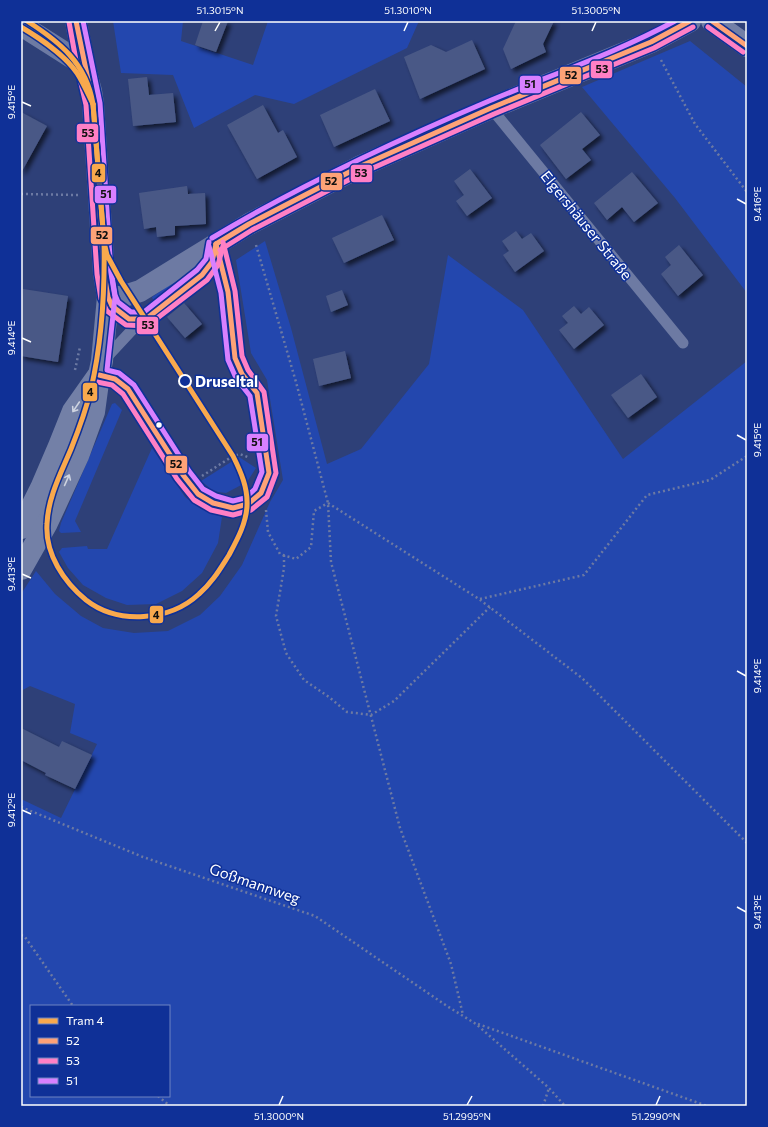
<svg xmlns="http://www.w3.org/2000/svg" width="768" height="1127" font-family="Commissioner,sans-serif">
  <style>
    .green { fill: #2347ae; fill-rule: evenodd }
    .building { fill: #4a5986; filter: url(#shadow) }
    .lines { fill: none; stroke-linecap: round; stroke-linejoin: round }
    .path { stroke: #6d7aa3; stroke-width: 2.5; stroke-dasharray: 2 3; stroke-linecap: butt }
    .service { stroke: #6d7aa3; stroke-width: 11 }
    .tertiary { stroke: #6d7aa3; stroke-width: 22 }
    .secondary { stroke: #7380a7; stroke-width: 22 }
    .bus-1-casing { stroke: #0f3097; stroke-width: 8 }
    .bus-2-casing { stroke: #0f3097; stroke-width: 8 }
    .bus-3-casing { stroke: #0f3097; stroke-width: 8 }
    .bus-1 { stroke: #fea277; stroke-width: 5 }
    .bus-2 { stroke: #ff80c5; stroke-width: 5 }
    .bus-3 { stroke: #d880ff; stroke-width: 5 }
    .tram-1-casing { stroke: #0f3097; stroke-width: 8 }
    .tram-1 { stroke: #f9a94d; stroke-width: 5 }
    .oneway { stroke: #ced3e0 }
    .ticks { fill: none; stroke: #fff; stroke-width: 1.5 }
    .stop-dot { fill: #0f3097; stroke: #fff; stroke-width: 2 }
    .bus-dot { fill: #fff; stroke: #0f3097; stroke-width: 1.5 }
    .labels { text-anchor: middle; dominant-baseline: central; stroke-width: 3; stroke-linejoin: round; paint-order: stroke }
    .street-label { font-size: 15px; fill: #fff; stroke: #0f3097 }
    .stop-label { font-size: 15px; font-weight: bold; fill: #fff; stroke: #0f3097; text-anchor: start }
    .line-badge { stroke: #0f3097; stroke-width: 1.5 }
    .pale-badge-label { font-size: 11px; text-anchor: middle; font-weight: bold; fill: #111 }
    .neatline { fill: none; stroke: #fff; stroke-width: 1.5 }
    .ticks-label { font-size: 10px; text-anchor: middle; fill: #fff }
  </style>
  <defs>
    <filter id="shadow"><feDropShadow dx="3.5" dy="3.5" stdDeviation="2" flood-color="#0009"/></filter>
  </defs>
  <rect width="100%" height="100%" fill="#2e4078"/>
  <!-- green -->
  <g class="green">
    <path d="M113,21H183L181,41L253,65L268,21H419L407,48L294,104L255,95L194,128L173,75L121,73Z"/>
    <path d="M690,41L747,87V293L675,198L582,87Z"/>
    <path d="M265,241L291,328L327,464L361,449L429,364L448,255L523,310L623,459L747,361V1106H21V799L61,818L97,744L70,733L75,704L30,686L21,691V594L36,571L55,594L81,616L103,628L134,633L168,631L200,615L220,596L242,565L270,502L283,480L267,380L251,353L236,260ZM31,1006H169V1096H31Z"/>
    <path d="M191,274L153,300L152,297L184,275Z"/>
    <path d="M115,403L122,410L75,521L81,532L61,533L59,531L61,523L112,404Z"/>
    <path d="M152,448L185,497L201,509L222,517L218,543L202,573L182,591L156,604L127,605L106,598L83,585L68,568L59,552L62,548L87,546L88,549H107Z"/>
    <path d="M239,457L256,468L247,482L226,493L218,492L211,489L201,481Z"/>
  </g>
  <!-- building -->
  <g class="building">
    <path d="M203,21H228L216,52L195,45Z"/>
    <path d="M516,21H554L543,44L546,52L511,69L503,49Z"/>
    <path d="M472,40L485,69L420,99L404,57L431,45L446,52Z"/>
    <path d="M147,77L149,95L173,93L176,122L133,126L128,79Z"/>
    <path d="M375,89L390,121L334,147L320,115Z"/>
    <path d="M263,105L278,133L283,130L297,157L257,179L227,125Z"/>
    <path d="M21,112L47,126L21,173Z"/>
    <path d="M581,112L600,135L582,149L591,160L566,179L540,145Z"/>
    <path d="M470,169L492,198L467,216L456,201L464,195L454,181Z"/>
    <path d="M632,172L658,203L634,222L622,207L607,220L594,203Z"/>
    <path d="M187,186L188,194L205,193L206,224L175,226V235L157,237L156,227L144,229L139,193Z"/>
    <path d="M382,215L394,240L344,263L332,238Z"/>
    <path d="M516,231L522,239L531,233L544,251L515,272L503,255L509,251L502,241Z"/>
    <path d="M679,245L703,275L678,296L661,274L671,265L665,257Z"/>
    <path d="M23,289L68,296L58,362L21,356V305Z"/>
    <path d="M342,290L348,305L331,312L326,296Z"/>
    <path d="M184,303L202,324L185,338L167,317Z"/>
    <path d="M574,306L581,314L589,307L604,325L574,349L559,330L568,323L562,316Z"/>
    <path d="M345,351L351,378L319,386L313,359Z"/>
    <path d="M641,374L657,397L628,418L611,395Z"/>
    <path d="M21,728L59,747L62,741L92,755L75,789L45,775L46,773L21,760Z"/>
  </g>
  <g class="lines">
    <!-- path -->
    <g class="path">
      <path d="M661,60L695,124L747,192"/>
      <path d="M21,194L78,195"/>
      <path d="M256,245L296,382L328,503L331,562L400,828L451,964L463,1015"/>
      <path d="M75,370L80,347"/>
      <path d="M202,476L233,456L240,454L250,458"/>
      <path d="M328,503L479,599L582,678L747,843"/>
      <path d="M266,510L268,532L280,554L296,559L311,547L314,511L328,503"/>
      <path d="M284,555V568L276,616L286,653L304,680L329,697L347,712L371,715L394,701L490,607"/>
      <path d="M480,599L584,575L647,495L710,480L747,456"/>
      <path d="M21,807L143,857L315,916L447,1006L476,1024L549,1088L565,1106"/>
      <path d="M21,935L25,937L73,1006"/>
      <path d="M478,1024L707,1106"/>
      <path d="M158,1096L170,1106"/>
      <path d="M543,1106L549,1088"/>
    </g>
    <!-- service -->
    <g class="service">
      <path d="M491,108L683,343"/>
      <path d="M109,300C117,317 129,319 146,319"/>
      <path d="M105,359L132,330L202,275L212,262L215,247"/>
      <path d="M99,375L115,379L128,389L183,475L198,494L213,503L233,508L248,504L261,493L269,473L257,393L242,374L235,358L228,292L216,244"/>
    </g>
    <!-- tertiary -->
    <g class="tertiary">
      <path d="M21,25L84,65"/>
      <path d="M108,297H121L140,291L249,224L361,166L491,108L651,42L690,21"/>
    </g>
    <!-- secondary -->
    <g class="secondary">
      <path d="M712,21L747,46"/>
      <path d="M21,528L41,488L59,446L73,411L97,377"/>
      <path d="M21,569L47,523L78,456L94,412L99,375L102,361L108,297L104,274L93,104L91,91L84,65L76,21"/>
    </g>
    <!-- bus-1 casing -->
    <g class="bus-1-casing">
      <g id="bus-1">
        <path d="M76,21L93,104L104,274L108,297L112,306L129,319H146L202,275L212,262L216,244"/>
        <path d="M712,21L747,46"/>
        <path d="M216,244L249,224L361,166L491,108L651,42L690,21"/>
        <path d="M99,375L115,379L128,389L183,475L198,494L213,503L233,508L248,504L261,493L269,473L257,393L242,374L235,358L228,292L216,244"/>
      </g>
    </g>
    <!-- bus-2 casing -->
    <g class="bus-2-casing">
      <g id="bus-2">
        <path d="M69,22L77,66L86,105L97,274L101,299L107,311L126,325L147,326L207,280L218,265L223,246"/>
        <path d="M708,27L743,52"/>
        <path d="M220,250L252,230L364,172L494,114L654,48L693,27"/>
        <path d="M97,382L112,385L123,394L177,479L194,500L211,510L233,515L251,510L267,497L276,473L264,392L248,370L242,356L235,291L223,242"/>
      </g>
    </g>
    <!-- bus-3 casing -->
    <g class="bus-3-casing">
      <g id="bus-3">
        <path d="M83,21L100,103L111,273L115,297L107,370L119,373L134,385L189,471L203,489L216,496L233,501L245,498L255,489L262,472L250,396L236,378L228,360L221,293L209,246"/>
        <path d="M212,238C300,185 395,141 489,101C551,75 616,53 675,21"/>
        <path d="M111,270L115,295L118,302L131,312H144L197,270L206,259L209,242"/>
      </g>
    </g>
    <!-- bus-1 -->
    <use href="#bus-1" class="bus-1"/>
    <!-- bus-2 -->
    <use href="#bus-2" class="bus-2"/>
    <!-- bus-3 -->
    <use href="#bus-3" class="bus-3"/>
    <!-- tram-1 casing -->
    <g class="tram-1-casing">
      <g id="tram-1">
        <path d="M27,21C60,42 86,63 93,104"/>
        <path d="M21,27C41,39 64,54 77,73C83,82 88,94 93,104"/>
        <path d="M93,104L104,242"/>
        <path d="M93,104L104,242"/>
        <path d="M104,242L107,255L121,281L233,456C241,472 248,488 247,506C246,524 237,540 229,555C220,569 212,583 199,594C170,621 118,625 86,600C64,582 45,554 47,524C48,497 61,473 71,449C79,429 86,410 91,389C102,341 105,292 104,242Z"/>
      </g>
    </g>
    <!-- tram-1 -->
    <use href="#tram-1" class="tram-1"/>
  </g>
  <!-- one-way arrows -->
  <defs><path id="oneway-shaft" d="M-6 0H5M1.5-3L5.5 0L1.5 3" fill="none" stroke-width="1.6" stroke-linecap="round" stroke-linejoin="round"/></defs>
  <g class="oneway">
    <use href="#oneway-shaft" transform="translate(76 407) rotate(124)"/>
    <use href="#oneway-shaft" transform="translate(67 480) rotate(-66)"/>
  </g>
  <!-- ticks -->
  <path class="ticks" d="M215,31L220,22M404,31L408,22M592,31L596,22M22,102L31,106M737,199L746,204M22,338L31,342M737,435L746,440M22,574L31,578M737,671L746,676M22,810L31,814M737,907L746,912M279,1105L283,1096M467,1105L472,1096M656,1105L660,1096"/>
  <!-- markers -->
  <circle class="stop-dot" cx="185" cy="381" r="6"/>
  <circle class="bus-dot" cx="159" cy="425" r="3.5"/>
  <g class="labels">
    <!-- street labels -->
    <g class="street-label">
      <text transform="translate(587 225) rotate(51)">Elgershäuser Straße</text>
      <text transform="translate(255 883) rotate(19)">Goßmannweg</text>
    </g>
    <!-- stop labels -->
    <g class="stop-label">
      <text x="195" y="381">Druseltal</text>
    </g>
  </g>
  <g class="line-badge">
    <rect x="590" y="60" width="23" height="19" rx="4" fill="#ff80c5"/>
    <rect x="559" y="66" width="23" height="19" rx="4" fill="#fea277"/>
    <rect x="519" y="75" width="23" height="19" rx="4" fill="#d880ff"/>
    <rect x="76" y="123" width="23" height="20" rx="4" fill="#ff80c5"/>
    <rect x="91" y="163" width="15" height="20" rx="4" fill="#f9a94d"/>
    <rect x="350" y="164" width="23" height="19" rx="4" fill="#ff80c5"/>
    <rect x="320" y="172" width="23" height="19" rx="4" fill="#fea277"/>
    <rect x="94" y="185" width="23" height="19" rx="4" fill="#d880ff"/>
    <rect x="90" y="226" width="23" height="19" rx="4" fill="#fea277"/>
    <rect x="136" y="316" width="23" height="19" rx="4" fill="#ff80c5"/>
    <rect x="82" y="382" width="16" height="20" rx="4" fill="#f9a94d"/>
    <rect x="246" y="433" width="23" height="19" rx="4" fill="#d880ff"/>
    <rect x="165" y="455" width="23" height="19" rx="4" fill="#fea277"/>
    <rect x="149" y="605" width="15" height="19" rx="4" fill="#f9a94d"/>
  </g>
  <g class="pale-badge-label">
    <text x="602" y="73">53</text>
    <text x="571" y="79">52</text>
    <text x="530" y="88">51</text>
    <text x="88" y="137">53</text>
    <text x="98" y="177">4</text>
    <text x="361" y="177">53</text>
    <text x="331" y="185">52</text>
    <text x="106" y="198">51</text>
    <text x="102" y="239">52</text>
    <text x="148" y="329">53</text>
    <text x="90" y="396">4</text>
    <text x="257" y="446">51</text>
    <text x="176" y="468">52</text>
    <text x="156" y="619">4</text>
  </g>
  <!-- border -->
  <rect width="768" height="1127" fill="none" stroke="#0f3097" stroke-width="44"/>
  <!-- legend -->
  <rect x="30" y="1005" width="140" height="92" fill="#0f3097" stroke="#6f83c1"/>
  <rect x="38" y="1018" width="20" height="6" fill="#f9a94d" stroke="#6f83c1"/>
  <text x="66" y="1025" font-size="12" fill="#ffffff">Tram 4</text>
  <rect x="38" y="1038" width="20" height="6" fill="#fea277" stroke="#6f83c1"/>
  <text x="66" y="1045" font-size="12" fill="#ffffff">52</text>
  <rect x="38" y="1058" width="20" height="6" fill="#ff80c5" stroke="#6f83c1"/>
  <text x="66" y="1065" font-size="12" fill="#ffffff">53</text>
  <rect x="38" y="1078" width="20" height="6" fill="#d880ff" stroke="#6f83c1"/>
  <text x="66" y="1085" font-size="12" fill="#ffffff">51</text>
  <rect x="22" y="22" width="724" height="1083" class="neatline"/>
  <g class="ticks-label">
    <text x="220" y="14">51.3015°N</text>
    <text x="408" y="14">51.3010°N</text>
    <text x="596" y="14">51.3005°N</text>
    <text transform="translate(11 102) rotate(-90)" y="4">9.415°E</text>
    <text transform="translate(757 204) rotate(-90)" y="4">9.416°E</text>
    <text transform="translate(11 338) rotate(-90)" y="4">9.414°E</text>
    <text transform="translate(757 440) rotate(-90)" y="4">9.415°E</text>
    <text transform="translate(11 574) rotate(-90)" y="4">9.413°E</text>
    <text transform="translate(757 676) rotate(-90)" y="4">9.414°E</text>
    <text transform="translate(11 810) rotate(-90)" y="4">9.412°E</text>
    <text transform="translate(757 912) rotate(-90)" y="4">9.413°E</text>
    <text x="279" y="1120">51.3000°N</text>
    <text x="467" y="1120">51.2995°N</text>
    <text x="656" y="1120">51.2990°N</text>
  </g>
</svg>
